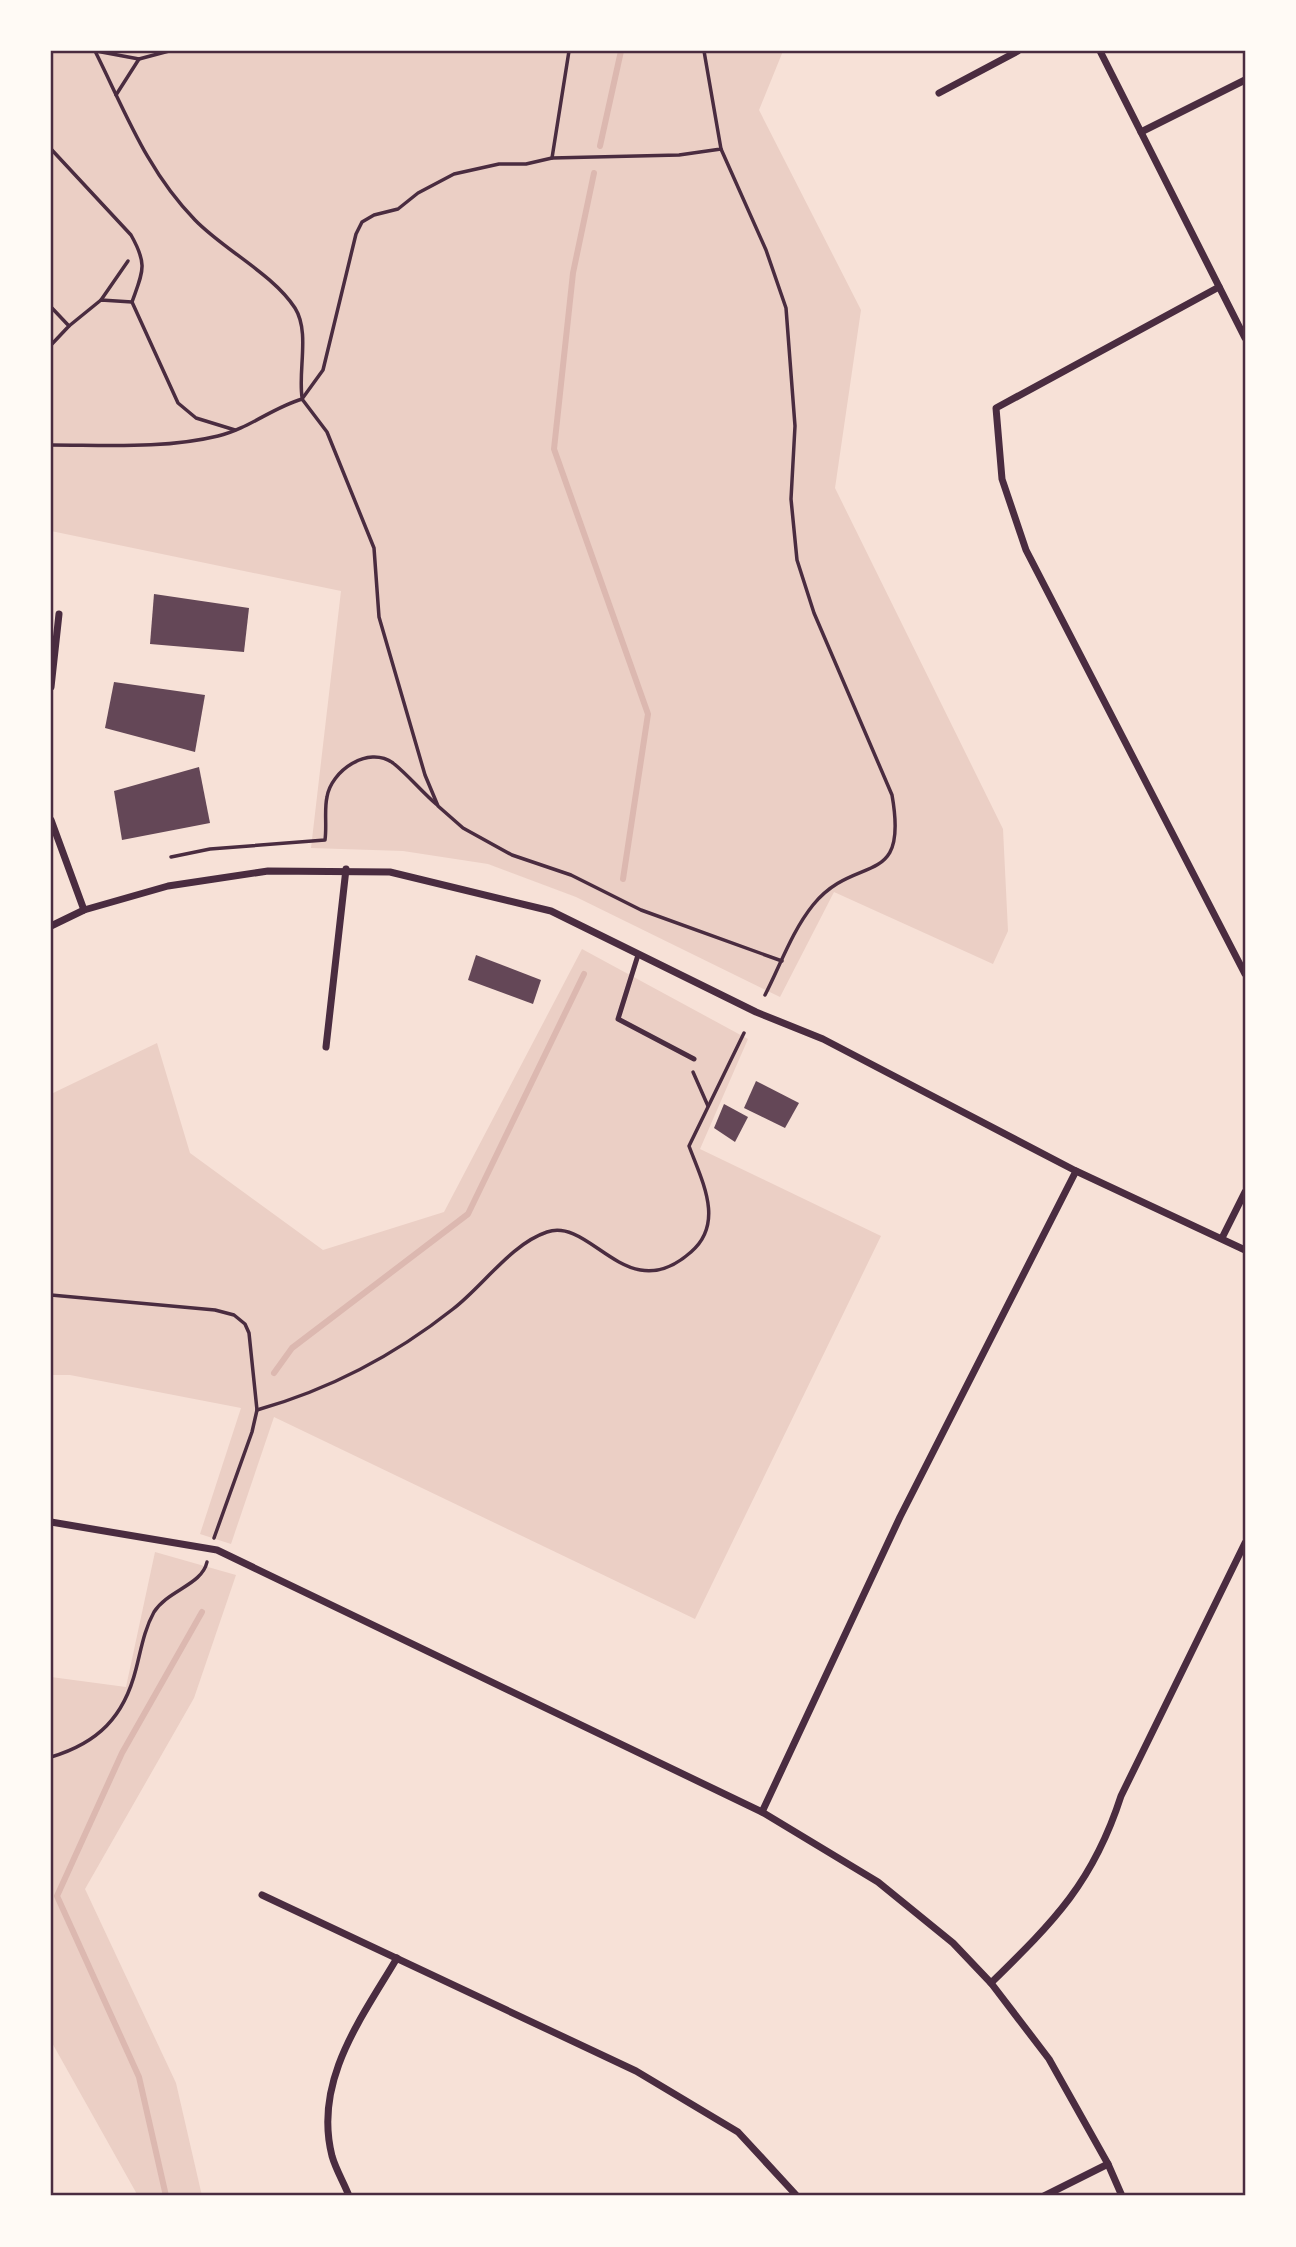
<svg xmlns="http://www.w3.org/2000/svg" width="1296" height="2247" font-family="'Asap Condensed',sans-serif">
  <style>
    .green { fill: #ebcfc5 }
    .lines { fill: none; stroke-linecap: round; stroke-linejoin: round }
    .stream { stroke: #dcb8b0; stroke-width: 6 }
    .building { fill: #644757 }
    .path { stroke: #4a2c40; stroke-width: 3.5 }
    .service { stroke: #4a2c40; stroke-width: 5 }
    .minor { stroke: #4a2c40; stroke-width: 7 }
    .neatline { fill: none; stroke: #4a2c40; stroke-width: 2.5 }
  </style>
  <rect width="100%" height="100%" fill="#f7e1d7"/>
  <!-- green -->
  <g class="green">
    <path d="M51,51H783L759,110L861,310L835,488L1003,829L1008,931L993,964L834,892L780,997L576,897L488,864L403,851L311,848L341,591L51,531Z"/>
    <path d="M582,949L748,1039L700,1149L881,1236L695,1619L274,1417L231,1544L200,1534L241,1408L70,1375H51V1094L157,1043L190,1153L323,1250L444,1212Z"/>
    <path d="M155,1552L236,1575L194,1698L85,1889L176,2083L202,2196H138L51,2041V1677L126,1687Z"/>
  </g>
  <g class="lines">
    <!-- stream -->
    <g class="stream">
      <path d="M600,146L621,51"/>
      <path d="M594,173L573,273L554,449L648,714L623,879"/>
      <path d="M274,1373L292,1348L468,1214L584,974"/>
      <path d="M166,2196L139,2077L57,1896L122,1753L202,1612"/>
    </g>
  </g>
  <!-- building -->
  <g class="building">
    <path d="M154,594L249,608L244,652L150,644Z"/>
    <path d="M114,682L205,695L195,752L105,728Z"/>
    <path d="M199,767L210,823L122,840L114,791Z"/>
    <path d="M476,955L541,980L533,1004L468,980Z"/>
    <path d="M756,1081L799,1103L785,1128L744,1108Z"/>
    <path d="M724,1104L748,1117L735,1142L714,1128Z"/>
  </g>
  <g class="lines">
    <!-- path -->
    <g class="path">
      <path d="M95,51C125,111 147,171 195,220C224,250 273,274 295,308C310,332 298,370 302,397"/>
      <path d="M96,51L139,59L169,51"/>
      <path d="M116,95L139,59"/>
      <path d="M51,149L131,235C148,265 143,271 132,302L178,403L196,418L235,430"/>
      <path d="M721,149L766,250L786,308L795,426L791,499L797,560L814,613L892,795C909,891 856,852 813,905C792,931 780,966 765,995"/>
      <path d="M552,158L569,51"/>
      <path d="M101,300L128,261"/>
      <path d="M51,307L69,326L51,345"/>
      <path d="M69,326L101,300L132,302"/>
      <path d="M302,399L323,370L356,234L362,222L374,215L398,209L418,193L454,174L499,164H526L552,158L679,155L721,149L704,51"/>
      <path d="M51,445C105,445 165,449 218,436C248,429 272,408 302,399L327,432L374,548L379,617L425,775L438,806L463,828L512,855L571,875L641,910L782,961"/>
      <path d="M171,857L210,849L325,840C327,825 324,810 327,797C331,771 368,745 393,763C408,775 421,791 436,804"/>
      <path d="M693,1072L708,1106"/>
      <path d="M51,1295L215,1310L234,1315L245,1324L249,1333L257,1410L252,1432L214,1538"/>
      <path d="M257,1410C328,1390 395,1355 453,1309C483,1286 511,1244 547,1232C592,1217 627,1309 691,1252C725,1223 702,1181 689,1146L744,1033"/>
      <path d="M51,1757C98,1743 124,1717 136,1669C141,1650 144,1630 154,1612C168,1590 202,1585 207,1562"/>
    </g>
    <!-- service -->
    <path class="service" d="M638,955L618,1019L694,1059"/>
    <!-- minor -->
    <g class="minor">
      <path d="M1100,51L1245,338"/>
      <path d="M939,93L1018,51"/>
      <path d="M1141,132L1245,80"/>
      <path d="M1219,287L996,408L1002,479L1026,550L1245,974"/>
      <path d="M51,687L59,614"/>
      <path d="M51,820L84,910"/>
      <path d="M51,926L84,910L168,886L268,871L390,872L551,911L756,1012L823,1039L1076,1171L1245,1250"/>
      <path d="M326,1047L346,869"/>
      <path d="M1222,1238L1245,1192"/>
      <path d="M51,1522L217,1550L762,1812L878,1882L953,1943L991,1983L1049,2059L1108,2164L1122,2196"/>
      <path d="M762,1812L900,1517L1076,1171"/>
      <path d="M262,1895L636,2071L738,2132L797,2196"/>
      <path d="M991,1983C1054,1921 1093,1883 1121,1796L1245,1543"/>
      <path d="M349,2196C344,2183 336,2170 332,2156C313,2081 361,2019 397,1958"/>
      <path d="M1044,2196L1108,2164"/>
    </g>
  </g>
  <!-- border -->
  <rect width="1296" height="2247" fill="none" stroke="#fffaf5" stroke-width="105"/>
  <rect x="52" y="52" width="1192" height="2142" class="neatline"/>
</svg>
